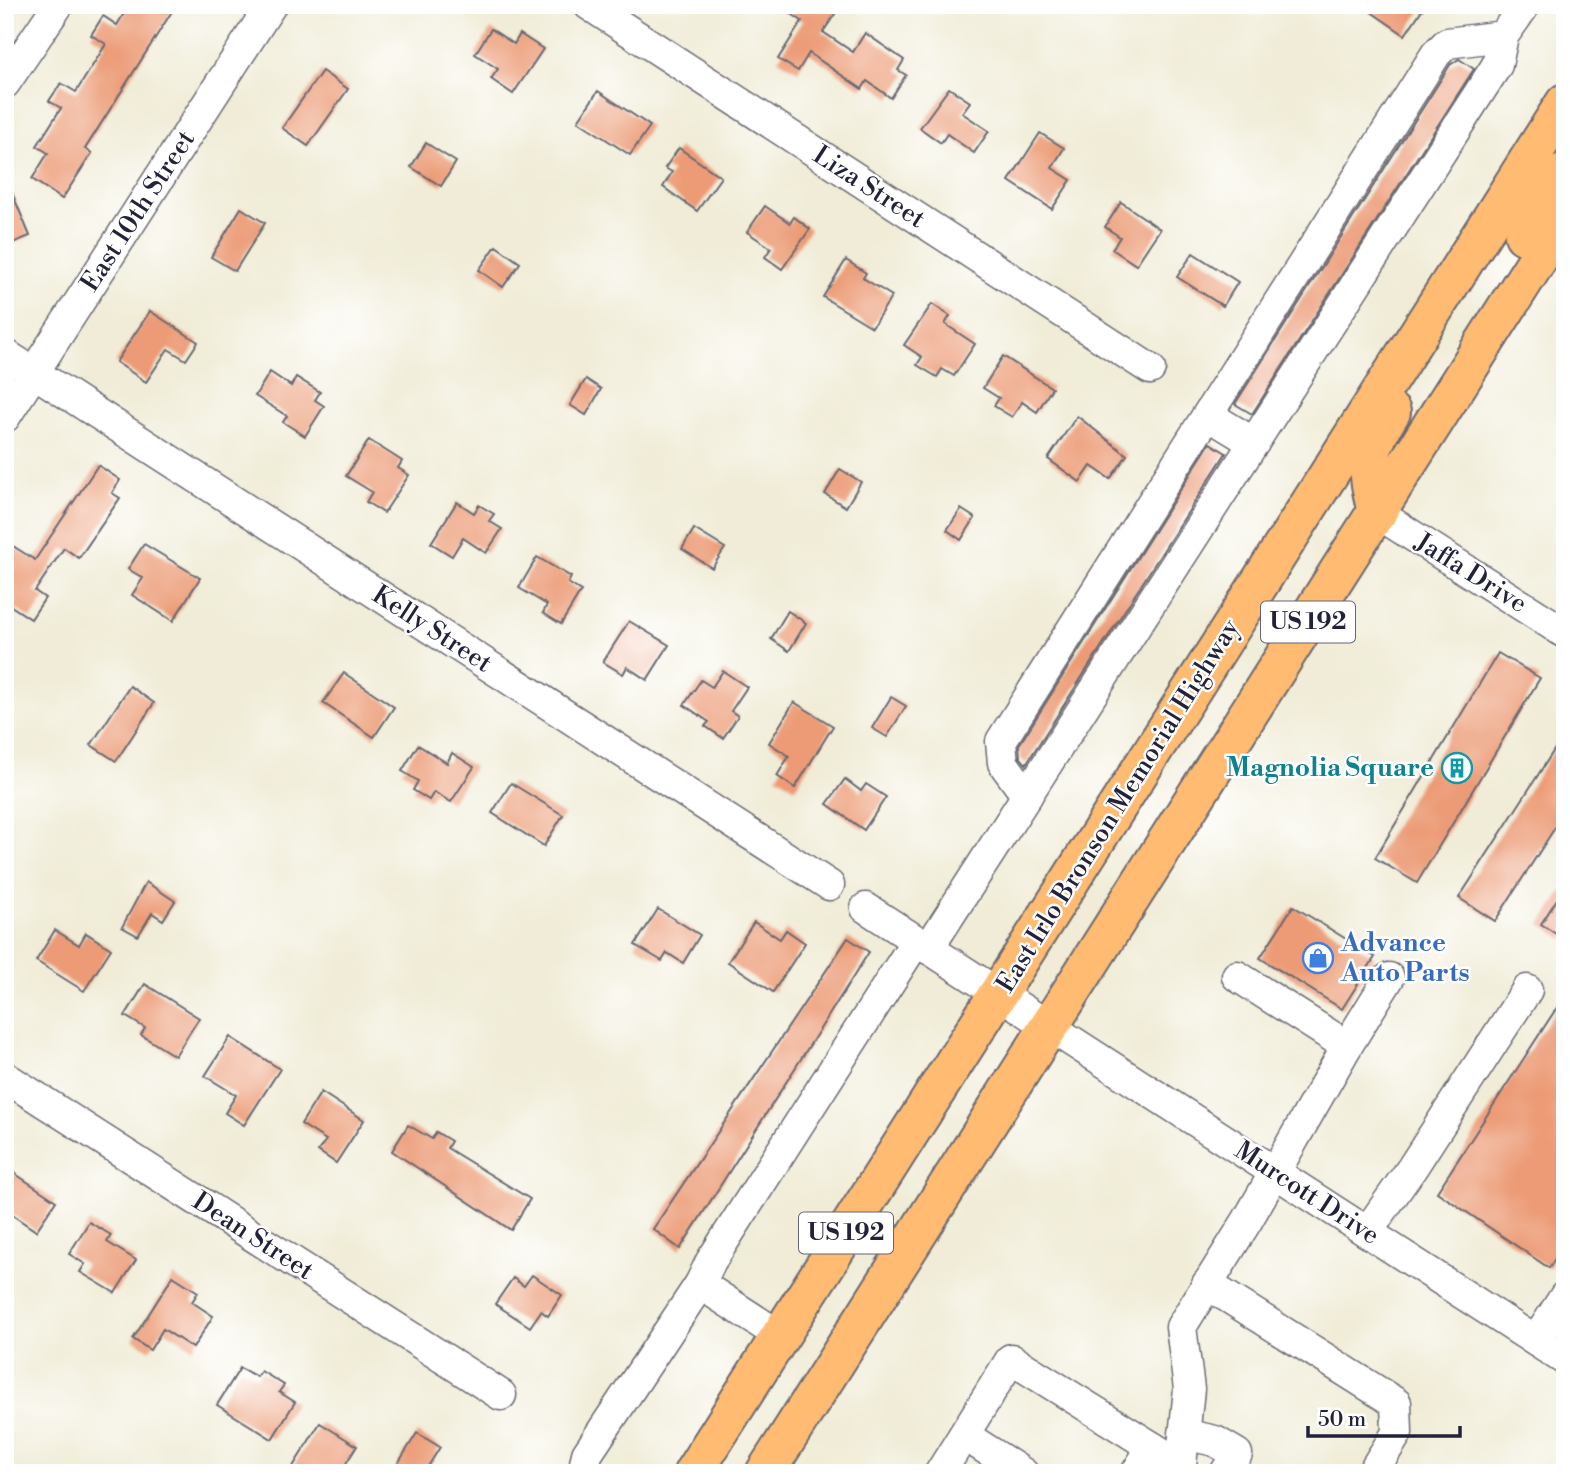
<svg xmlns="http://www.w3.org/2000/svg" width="1570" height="1478" font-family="'Libre Bodoni',serif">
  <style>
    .building { fill: #ec9b76 }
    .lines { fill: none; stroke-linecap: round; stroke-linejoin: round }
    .minor-casing { stroke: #6a6972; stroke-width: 33 }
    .highway-casing { stroke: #6a6972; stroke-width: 42 }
    .minor { stroke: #fff; stroke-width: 30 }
    .highway { stroke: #ffbb71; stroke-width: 38 }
    .labels { text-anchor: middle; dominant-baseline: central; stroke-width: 5; stroke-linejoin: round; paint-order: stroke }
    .shield { fill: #fff; stroke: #646476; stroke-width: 2 }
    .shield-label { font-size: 24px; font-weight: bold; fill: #22223b }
    .street-label { font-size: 26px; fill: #22223b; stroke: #fff }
    .culture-label { font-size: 26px; font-weight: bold; fill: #0d838f; stroke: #fff; text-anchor: end }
    .shop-label { font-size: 26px; font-weight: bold; fill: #366cbe; stroke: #fff; text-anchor: start }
  </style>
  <rect width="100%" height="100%" fill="#fff"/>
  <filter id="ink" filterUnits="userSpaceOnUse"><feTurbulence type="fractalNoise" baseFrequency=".0143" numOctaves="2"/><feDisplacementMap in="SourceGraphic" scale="14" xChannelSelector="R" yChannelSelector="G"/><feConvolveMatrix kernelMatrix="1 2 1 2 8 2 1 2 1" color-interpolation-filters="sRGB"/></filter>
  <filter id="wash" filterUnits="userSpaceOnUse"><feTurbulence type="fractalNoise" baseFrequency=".00686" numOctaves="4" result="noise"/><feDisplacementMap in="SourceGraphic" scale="28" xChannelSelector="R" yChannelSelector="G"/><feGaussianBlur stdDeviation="1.57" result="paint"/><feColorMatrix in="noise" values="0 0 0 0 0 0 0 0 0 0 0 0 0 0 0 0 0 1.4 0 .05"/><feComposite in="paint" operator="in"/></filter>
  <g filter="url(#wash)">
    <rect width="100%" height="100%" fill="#f0ecd7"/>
    <g id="blocks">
      <!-- building -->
      <g class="building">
        <path d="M129,5H176L85,149L92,153L62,199L32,179L48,153L37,146L61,108L49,101L61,83L76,92L106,44L91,35L103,16L117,25Z"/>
        <path d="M778,5H841L823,32L853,52L865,33L904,60L898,70L906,75L891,98L867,81L862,89L809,53L798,71L778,59L802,21Z"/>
        <path d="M1361,5H1425L1405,35Z"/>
        <path d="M491,29L514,44L520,34L543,49L513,94L491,79L498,69L475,54Z"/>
        <path d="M1459,59L1474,69L1252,414L1235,404L1450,65Z"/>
        <path d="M322,71L348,89L308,146L282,128Z"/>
        <path d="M949,88L970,102L962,113L989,131L974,153L947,134L941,143L920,128Z"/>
        <path d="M598,91L650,126L630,155L578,121Z"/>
        <path d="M1040,133L1064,148L1052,168L1071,180L1052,209L1009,181Z"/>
        <path d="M426,143L456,162L441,186L411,167Z"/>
        <path d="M679,148L721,177L697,211L663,187L672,172L665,168Z"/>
        <path d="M5,176L30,236L5,246Z"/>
        <path d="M1121,202L1160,229L1136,265L1112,249L1120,237L1105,227Z"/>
        <path d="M765,206L790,223L794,217L810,229L782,269L765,257L771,248L747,232Z"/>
        <path d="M241,208L265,223L235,271L211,257Z"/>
        <path d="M496,246L520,263L503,287L479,270Z"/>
        <path d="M1193,253L1238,282L1223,306L1177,277Z"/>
        <path d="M846,260L866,273L863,278L892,296L872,327L823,297Z"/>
        <path d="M932,304L950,316L945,324L975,344L954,376L942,369L937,377L917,365L922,357L904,345Z"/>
        <path d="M150,311L198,342L186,360L168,349L146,382L116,362Z"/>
        <path d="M1003,356L1052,388L1037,412L1022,402L1012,417L994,406L999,398L983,388Z"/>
        <path d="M270,372L291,386L296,377L320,392L315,400L324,406L305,436L283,422L287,416L255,396Z"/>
        <path d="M586,379L601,389L586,415L570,405Z"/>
        <path d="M1077,416L1127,455L1110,479L1091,466L1080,482L1048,459Z"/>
        <path d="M369,440L402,461L398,468L409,475L384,513L366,502L372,492L346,476Z"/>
        <path d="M1210,443L1226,453L1026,764L1020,757L1019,745Z"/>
        <path d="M98,465L120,480L112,493L120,498L79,558L64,548L35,591L45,598L31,619L5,602V541L35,560Z"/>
        <path d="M840,469L861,482L846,507L825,494Z"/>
        <path d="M457,502L474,513L479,505L494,514L489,521L502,529L486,553L463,538L452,556L431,543Z"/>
        <path d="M961,509L975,518L961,540L947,530Z"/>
        <path d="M694,529L725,548L712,568L682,549Z"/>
        <path d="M144,544L200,578L173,621L132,595L143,578L128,569Z"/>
        <path d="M537,557L571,577L568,583L581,591L561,624L543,613L547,605L519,588Z"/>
        <path d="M788,611L806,623L789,651L771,639Z"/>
        <path d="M629,621L669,645L647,680L627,667L623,674L603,662Z"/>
        <path d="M1498,653L1540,678L1417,883L1375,858Z"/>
        <path d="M723,671L747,687L731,711L738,716L723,738L705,726L709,722L684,705L701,680L712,687Z"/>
        <path d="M344,673L394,707L374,737L323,703Z"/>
        <path d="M130,686L154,703L116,761L91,745Z"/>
        <path d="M891,697L906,706L887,737L872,728Z"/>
        <path d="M794,702L833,726L795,788L777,776L789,756L769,743Z"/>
        <path d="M1565,733V812L1495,921L1459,898Z"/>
        <path d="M418,745L447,763L452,753L474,767L451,802L434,792L429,800L413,790L418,781L402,771Z"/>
        <path d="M845,779L861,791L866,784L886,797L864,830L827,804Z"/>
        <path d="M511,783L563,815L544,846L492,813Z"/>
        <path d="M146,882L175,901L163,920L152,913L138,936L122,927Z"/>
        <path d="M1565,887V940L1541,924Z"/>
        <path d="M1293,906L1375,957L1342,1009L1260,958Z"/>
        <path d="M658,909L700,935L683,963L667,953L662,961L635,945Z"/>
        <path d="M754,922L780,939L786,930L805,943L773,992L728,962Z"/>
        <path d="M55,930L79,945L86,933L111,949L84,991L36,961Z"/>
        <path d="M848,938L869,952L680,1249L653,1229Z"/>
        <path d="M145,984L199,1018L175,1056L141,1035L145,1028L125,1016Z"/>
        <path d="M1565,995V1243L1549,1268L1437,1192Z"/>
        <path d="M230,1037L280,1069L244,1125L225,1113L236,1095L205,1076Z"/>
        <path d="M321,1092L364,1120L336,1163L318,1151L326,1140L301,1124Z"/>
        <path d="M408,1125L432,1139L436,1132L451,1141L447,1148L530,1199L511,1230L392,1151Z"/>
        <path d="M5,1167L56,1201L36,1231L5,1210Z"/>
        <path d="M89,1222L111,1235L107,1242L136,1260L115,1293L80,1272L85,1264L69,1254Z"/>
        <path d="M532,1275L562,1295L548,1316L541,1311L530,1327L495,1304L513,1278L524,1286Z"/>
        <path d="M173,1276L198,1292L192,1302L213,1316L193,1348L163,1329L150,1350L133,1339Z"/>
        <path d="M240,1368L257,1377L261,1371L284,1385L279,1392L295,1402L272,1439L217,1405Z"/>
        <path d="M320,1423L357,1446L340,1473H289Z"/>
        <path d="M417,1433L440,1447L424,1473H392Z"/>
      </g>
    </g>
  </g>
  <g filter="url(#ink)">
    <use href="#blocks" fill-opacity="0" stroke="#6a6972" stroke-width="2"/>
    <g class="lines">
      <!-- minor casing -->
      <g class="minor-casing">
        <g id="minor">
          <path d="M589,5L1150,369"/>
          <path d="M5,83L58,5"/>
          <path d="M5,354L829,885"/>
          <path d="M1208,415L1254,443"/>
          <path d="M5,417L271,5"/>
          <path d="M1377,513L1565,633"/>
          <path d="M1027,796L1003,763L1001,741L1436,54L1447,43L1503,36"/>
          <path d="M866,908L1565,1360"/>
          <path d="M928,949L1497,65L1503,36L1525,5"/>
          <path d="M1347,1046L1389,978"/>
          <path d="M5,1077L501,1395"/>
          <path d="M1367,1232L1412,1168L1527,990"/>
          <path d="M700,1284L780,1336"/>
          <path d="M1207,1284L1396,1403L1397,1433L1372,1473"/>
          <path d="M1536,1341L1565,1296"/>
          <path d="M1184,1434L1215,1441L1237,1454L1225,1473"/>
          <path d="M964,1435L1023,1473"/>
          <path d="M583,1473L587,1454L700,1284L711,1261L916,941"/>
          <path d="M940,1473L1011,1359L1181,1465"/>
          <path d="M1136,1473L1152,1447"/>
          <path d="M1176,1473L1181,1465L1189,1389L1181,1327L1247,1221L1347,1046L1237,976"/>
        </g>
      </g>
      <!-- highway casing -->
      <g class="highway-casing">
        <g id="highway">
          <path d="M1524,235L1565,172"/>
          <path d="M1377,513C1366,465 1364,455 1391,412"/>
          <path d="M693,1473L1565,103"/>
          <path d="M765,1473L1565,216"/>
        </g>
      </g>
      <!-- minor -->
      <use href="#minor" class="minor"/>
      <!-- highway -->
      <use href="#highway" class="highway"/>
    </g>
  </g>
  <!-- icons -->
  <defs>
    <g id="building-ring" transform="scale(1.575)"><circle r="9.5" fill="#fff" stroke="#0f9aa8" stroke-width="1.5"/><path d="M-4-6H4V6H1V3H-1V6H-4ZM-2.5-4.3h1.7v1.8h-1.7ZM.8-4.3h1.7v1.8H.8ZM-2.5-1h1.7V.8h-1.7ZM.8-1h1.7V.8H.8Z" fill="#0f9aa8"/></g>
    <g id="shop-ring" transform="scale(1.575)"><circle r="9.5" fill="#fff" stroke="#3f7fe0" stroke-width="1.5"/><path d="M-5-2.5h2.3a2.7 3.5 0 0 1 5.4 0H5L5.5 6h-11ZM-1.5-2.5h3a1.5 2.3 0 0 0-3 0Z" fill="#3f7fe0"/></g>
  </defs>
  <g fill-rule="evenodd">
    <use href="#building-ring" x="1457" y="768"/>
    <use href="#shop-ring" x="1318" y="958"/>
  </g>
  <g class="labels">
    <!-- shield labels -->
    <g class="shield">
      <rect x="1261" y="601.5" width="94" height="41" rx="5"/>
      <rect x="799" y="1212.5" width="94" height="41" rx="5"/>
    </g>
    <g class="shield-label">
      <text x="1308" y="622">US 192</text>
      <text x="846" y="1233">US 192</text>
    </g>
    <!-- street labels -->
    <g class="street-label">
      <text transform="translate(869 187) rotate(33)">Liza Street</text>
      <text transform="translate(138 211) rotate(-57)">East 10th Street</text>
      <text transform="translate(1471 573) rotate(32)">Jaffa Drive</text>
      <text transform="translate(432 629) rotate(33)">Kelly Street</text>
      <text transform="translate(1118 806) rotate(-58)">East Irlo Bronson Memorial Highway</text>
      <text transform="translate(1307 1193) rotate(33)">Murcott Drive</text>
      <text transform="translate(253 1236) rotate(33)">Dean Street</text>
    </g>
    <!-- culture labels -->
    <g class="culture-label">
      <text x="1434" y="768">Magnolia Square</text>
    </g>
    <!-- shop labels -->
    <g class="shop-label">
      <text x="1341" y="943">Advance<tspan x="1341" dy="30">Auto Parts</tspan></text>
    </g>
  </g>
  <!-- margin -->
  <rect width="1570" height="1478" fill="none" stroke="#fff" stroke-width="28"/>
  <!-- scale -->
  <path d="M1308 1426v10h152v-10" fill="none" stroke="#22223b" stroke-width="3.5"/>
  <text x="1318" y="1426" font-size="21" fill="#22223b" stroke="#ffffff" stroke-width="5" paint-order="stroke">50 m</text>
</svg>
